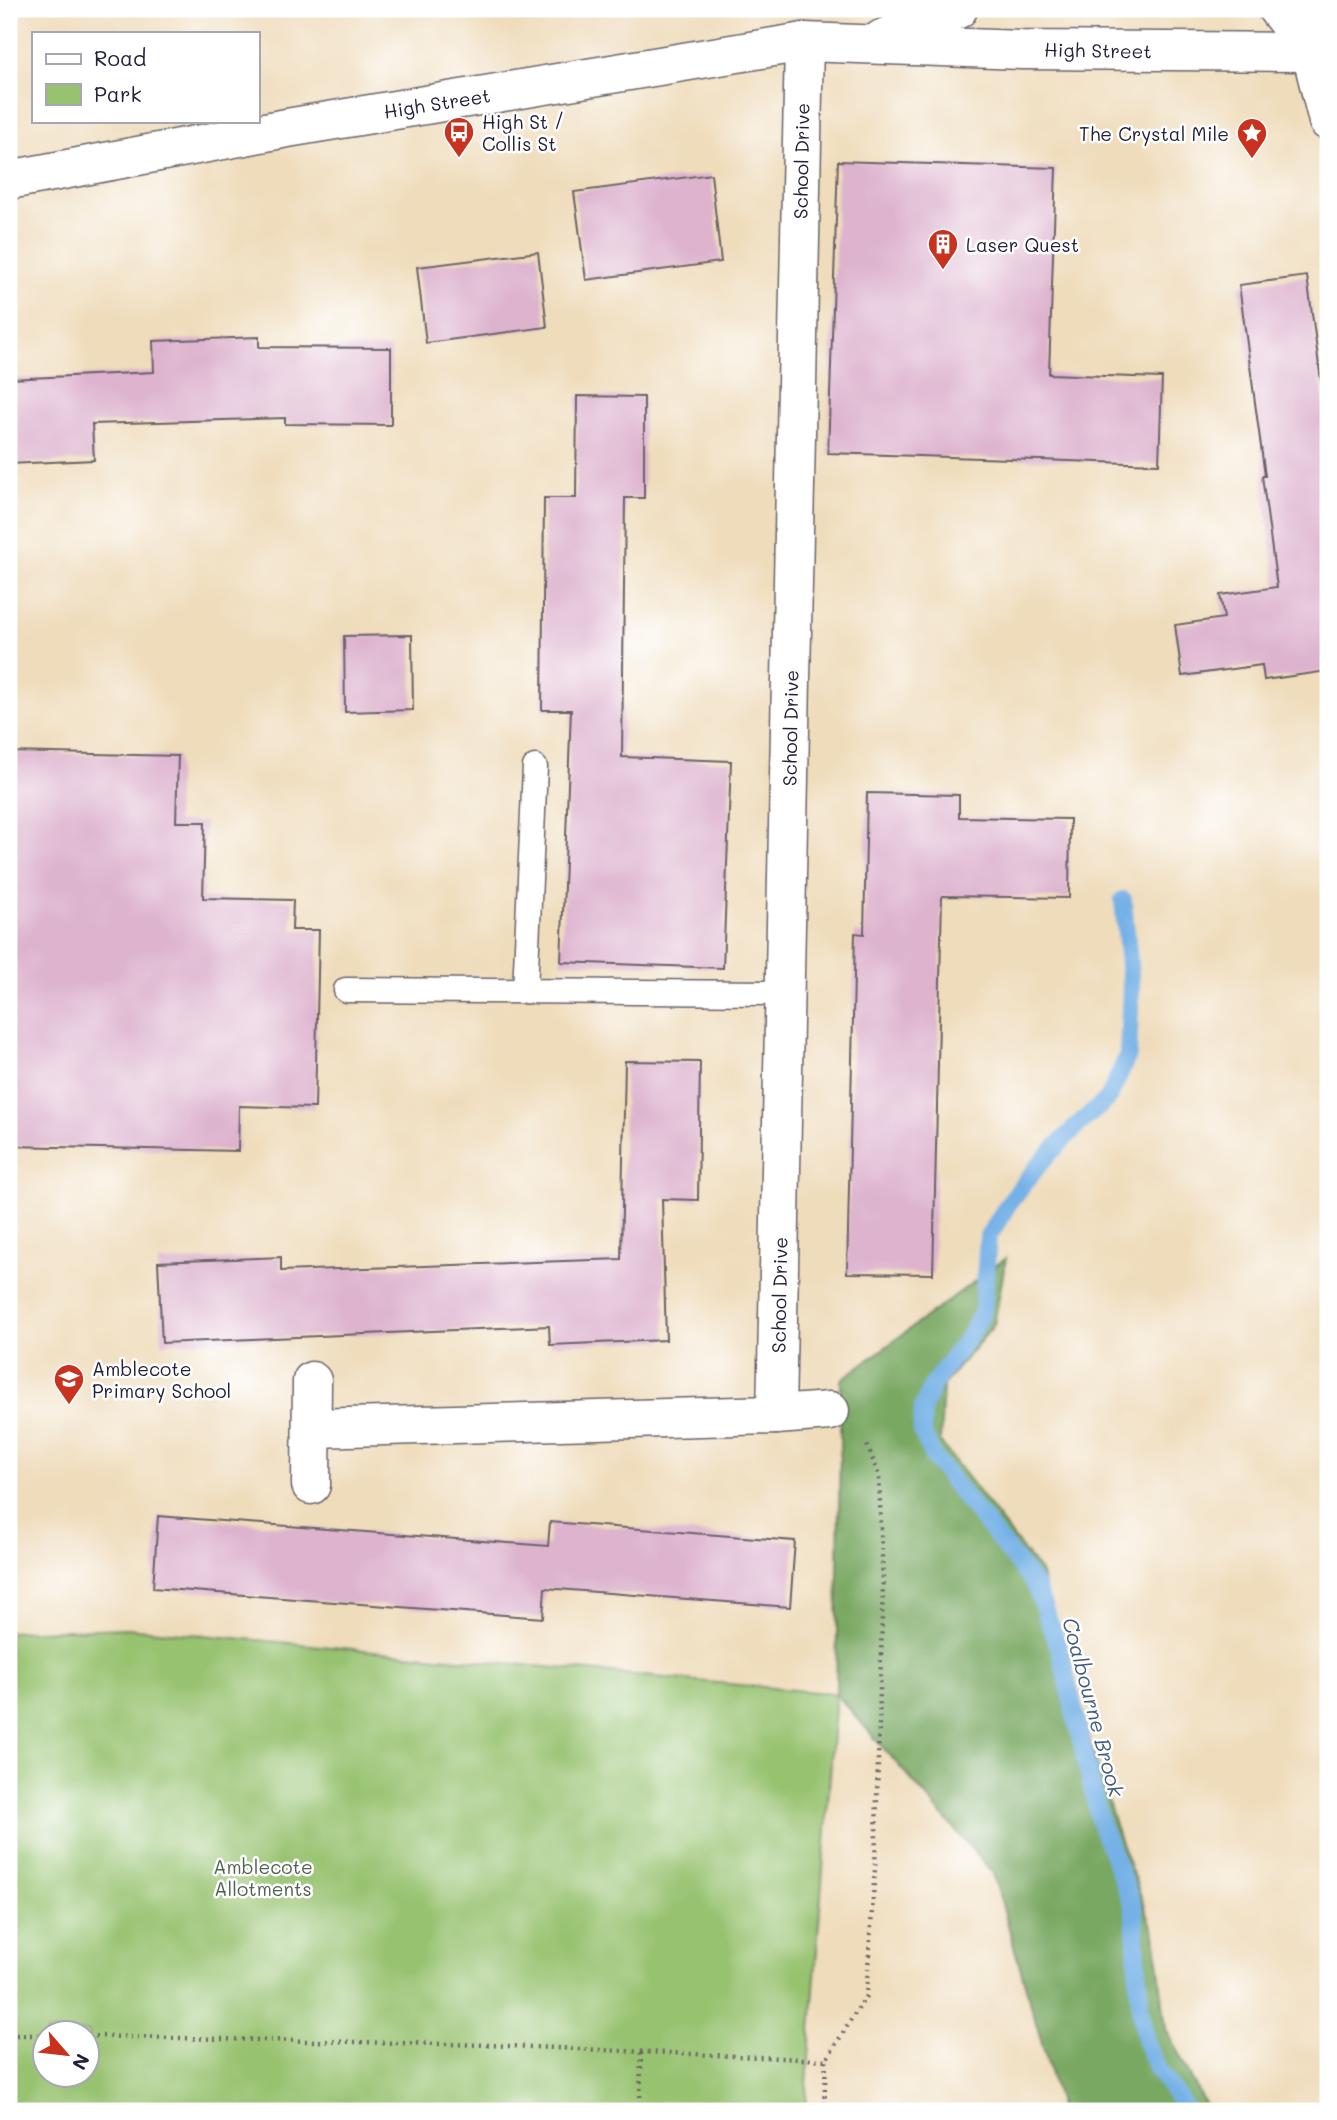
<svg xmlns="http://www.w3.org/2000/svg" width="1337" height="2120" font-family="Mali,sans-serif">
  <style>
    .green { fill: #97c26f; stroke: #5c7255; stroke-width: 2; fill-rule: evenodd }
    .forest { fill: #79a862; stroke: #4e654e; stroke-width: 2 }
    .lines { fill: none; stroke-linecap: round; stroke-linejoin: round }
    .stream { stroke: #74b1e6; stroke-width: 18 }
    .building { fill: #ddb3ce }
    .lane-casing { stroke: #6a6368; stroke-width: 27 }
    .street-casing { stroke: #6a6368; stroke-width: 41 }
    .primary-casing { stroke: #6a6368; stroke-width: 41 }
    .highway-casing { stroke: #6a6368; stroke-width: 41 }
    .path { stroke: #6a6368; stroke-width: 4.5; stroke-dasharray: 2 5; stroke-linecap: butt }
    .lane { stroke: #fff; stroke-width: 24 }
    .street { stroke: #fff; stroke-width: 38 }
    .primary { stroke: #fff; stroke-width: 38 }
    .highway { stroke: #fff; stroke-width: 38 }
    .labels { text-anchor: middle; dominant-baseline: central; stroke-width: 5; stroke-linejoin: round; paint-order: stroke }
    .street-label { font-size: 19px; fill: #22223b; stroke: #fff }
    .poi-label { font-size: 19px; fill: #22223b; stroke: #fff; text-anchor: start }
    .park-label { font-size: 19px; fill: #516250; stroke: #fff }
    .water-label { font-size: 21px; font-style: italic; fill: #435b7f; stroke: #fff }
  </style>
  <rect width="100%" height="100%" fill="#fff"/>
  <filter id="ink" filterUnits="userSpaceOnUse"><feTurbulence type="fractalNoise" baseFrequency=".0143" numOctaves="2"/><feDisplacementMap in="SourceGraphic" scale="14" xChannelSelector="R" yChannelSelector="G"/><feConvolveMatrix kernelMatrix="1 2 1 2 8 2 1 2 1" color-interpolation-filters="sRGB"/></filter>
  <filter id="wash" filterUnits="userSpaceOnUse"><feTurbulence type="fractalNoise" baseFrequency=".00686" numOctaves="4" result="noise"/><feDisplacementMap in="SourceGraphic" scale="28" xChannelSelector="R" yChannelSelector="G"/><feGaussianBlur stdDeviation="1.57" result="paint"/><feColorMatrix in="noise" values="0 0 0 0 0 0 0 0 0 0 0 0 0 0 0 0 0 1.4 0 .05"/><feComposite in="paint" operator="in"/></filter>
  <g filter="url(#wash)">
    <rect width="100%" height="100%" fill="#efdcbb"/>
    <!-- green -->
    <path class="green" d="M127,1628L836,1694L805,2111H9V1632ZM46,2032H88V2074H46Z"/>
    <!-- forest -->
    <path class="forest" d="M1006,1258L994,1325L943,1385L940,1442L1040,1572L1118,1835L1155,1934L1166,2029L1208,2111H1059L1058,2099L993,1873L836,1694L841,1380Z"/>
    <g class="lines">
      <!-- stream -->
      <path class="stream" d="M1123,900L1131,986L1128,1055L1108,1099L1081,1122L1042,1161L1010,1201L988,1237L983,1311L972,1332L933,1384L923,1407L922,1431L933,1457L1035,1585L1060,1650L1100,1822L1134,1908L1140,2009L1146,2043L1158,2070L1187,2111"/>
    </g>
    <g id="blocks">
      <!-- building -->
      <g class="building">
        <path d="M838,161L1056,168L1049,374L1162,378L1159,464L828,453Z"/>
        <path d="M711,174L721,262L586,280L574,192Z"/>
        <path d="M538,252L547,327L426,343L417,267Z"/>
        <path d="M1307,276L1328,433V671L1264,680L1262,665L1182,676L1175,625L1224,618L1220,595L1277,587L1262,476H1265L1239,285Z"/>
        <path d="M259,337V347L391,348V425L285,424V418L92,424L94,460L9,464V379L154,372L153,341Z"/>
        <path d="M577,396L644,397V498H625L622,757L731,761L723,968L561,962L571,710H542L544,498H576Z"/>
        <path d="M412,635L413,710L345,712L344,636Z"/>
        <path d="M9,752L178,756L176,822H205L203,898L293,900L292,930H319L315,1108L239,1106L238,1151L9,1146Z"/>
        <path d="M867,793L959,795V817L1070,819L1069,898L942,896L933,1274L847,1273L855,933L864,934Z"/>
        <path d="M625,1061L700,1062L698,1200L662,1199L666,1340L550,1345L549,1326L162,1343L158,1262L281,1257V1271L621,1259Z"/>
        <path d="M158,1516L548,1546L550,1522L795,1541L790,1607L545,1588L543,1618L153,1588Z"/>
      </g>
    </g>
  </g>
  <g filter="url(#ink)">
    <use href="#blocks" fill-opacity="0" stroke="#6a6368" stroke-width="2"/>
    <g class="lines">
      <!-- lane casing -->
      <g class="lane-casing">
        <g id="lane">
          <path d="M346,990L785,993"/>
          <path d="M525,991L535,767"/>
        </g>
      </g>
      <!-- street casing -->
      <g class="street-casing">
        <g id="street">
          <path d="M776,1415L830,1411"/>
          <path d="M313,1428L776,1415L804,42"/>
          <path d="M311,1485L312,1381"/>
        </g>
      </g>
      <!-- primary casing -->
      <g class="primary-casing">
        <g id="primary">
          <path d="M1277,9L1311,52L1328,121"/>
          <path d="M1311,52L1327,9"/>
        </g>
      </g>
      <!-- highway casing -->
      <g class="highway-casing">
        <g id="highway">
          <path d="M882,39L958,9"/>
          <path d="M9,180L287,128L804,42L1022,50L1311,52L1328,50"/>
        </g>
      </g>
      <!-- path -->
      <g class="path">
        <path d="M9,2035H46"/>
        <path d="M88,2036L488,2045L826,2060L866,1996L875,1869L883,1582L879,1476L866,1442"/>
        <path d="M640,2111L641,2052"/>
        <path d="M824,2111L826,2060"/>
      </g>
      <!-- lane -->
      <use href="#lane" class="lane"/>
      <!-- street -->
      <use href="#street" class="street"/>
      <!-- primary -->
      <use href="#primary" class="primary"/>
      <!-- highway -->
      <use href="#highway" class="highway"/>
    </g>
  </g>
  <!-- icons -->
  <defs>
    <g id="bus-pin" transform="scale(1.575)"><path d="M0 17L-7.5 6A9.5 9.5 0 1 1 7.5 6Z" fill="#c8321e" stroke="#fff"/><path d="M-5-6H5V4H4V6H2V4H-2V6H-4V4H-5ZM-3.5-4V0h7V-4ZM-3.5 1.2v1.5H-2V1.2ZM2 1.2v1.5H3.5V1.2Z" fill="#fff"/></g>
    <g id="sight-pin" transform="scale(1.575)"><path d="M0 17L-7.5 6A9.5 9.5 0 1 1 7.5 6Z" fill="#c8321e" stroke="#fff"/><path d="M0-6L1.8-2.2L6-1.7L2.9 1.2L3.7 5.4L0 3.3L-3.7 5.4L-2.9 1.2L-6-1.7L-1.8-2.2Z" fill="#fff"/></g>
    <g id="building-pin" transform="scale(1.575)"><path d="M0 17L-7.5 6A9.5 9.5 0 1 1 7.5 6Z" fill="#c8321e" stroke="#fff"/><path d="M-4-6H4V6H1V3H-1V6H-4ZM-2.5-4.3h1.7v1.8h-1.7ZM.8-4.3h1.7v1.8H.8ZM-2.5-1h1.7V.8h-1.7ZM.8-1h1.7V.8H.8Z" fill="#fff"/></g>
    <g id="school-pin" transform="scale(1.575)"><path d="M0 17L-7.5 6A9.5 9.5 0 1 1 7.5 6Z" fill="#c8321e" stroke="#fff"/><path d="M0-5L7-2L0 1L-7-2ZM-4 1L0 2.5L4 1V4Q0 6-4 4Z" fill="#fff"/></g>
  </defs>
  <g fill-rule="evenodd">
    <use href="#bus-pin" x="459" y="132"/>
    <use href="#sight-pin" x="1252" y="133"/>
    <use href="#building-pin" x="943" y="244"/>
    <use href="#school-pin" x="69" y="1379"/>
  </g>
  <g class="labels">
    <!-- street labels -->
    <g class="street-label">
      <text transform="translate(1098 50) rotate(1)">High Street</text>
      <text transform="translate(437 103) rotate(-9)">High Street</text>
      <text transform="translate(801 161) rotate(-89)">School Drive</text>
      <text transform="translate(790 728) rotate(-89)">School Drive</text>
      <text transform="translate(779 1295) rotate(-89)">School Drive</text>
    </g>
    <!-- poi labels -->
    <g class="poi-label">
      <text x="482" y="121">High St /<tspan x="482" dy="22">Collis St</tspan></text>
      <text x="1229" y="133" text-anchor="end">The Crystal Mile</text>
      <text x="966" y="244">Laser Quest</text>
      <text x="92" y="1368">Amblecote<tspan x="92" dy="22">Primary School</tspan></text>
    </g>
    <!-- park labels -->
    <g class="park-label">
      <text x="263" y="1866">Amblecote<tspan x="263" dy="22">Allotments</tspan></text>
    </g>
    <!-- water labels -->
    <g class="water-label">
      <text transform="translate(1094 1707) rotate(75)">Coalbourne Brook</text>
    </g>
  </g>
  <!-- margin -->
  <rect width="1337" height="2120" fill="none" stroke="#fff" stroke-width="35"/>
  <!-- legend -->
  <rect x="32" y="32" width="228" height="91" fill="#ffffff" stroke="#a7a7b1" stroke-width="2"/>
  <rect x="46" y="54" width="35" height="10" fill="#ffffff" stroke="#a7a7b1" stroke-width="2"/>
  <text x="94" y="66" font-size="21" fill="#22223b">Road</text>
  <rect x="46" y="84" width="35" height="21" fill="#97c26f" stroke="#a7a7b1" stroke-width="2"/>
  <text x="94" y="102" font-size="21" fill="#22223b">Park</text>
  <!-- north arrow -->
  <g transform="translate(66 2054) rotate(118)"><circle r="33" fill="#ffffff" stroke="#a7a7b1" stroke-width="2"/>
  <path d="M0-5L12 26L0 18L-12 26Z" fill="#c8321e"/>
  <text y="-10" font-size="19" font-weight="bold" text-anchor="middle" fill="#22223b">N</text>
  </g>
</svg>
